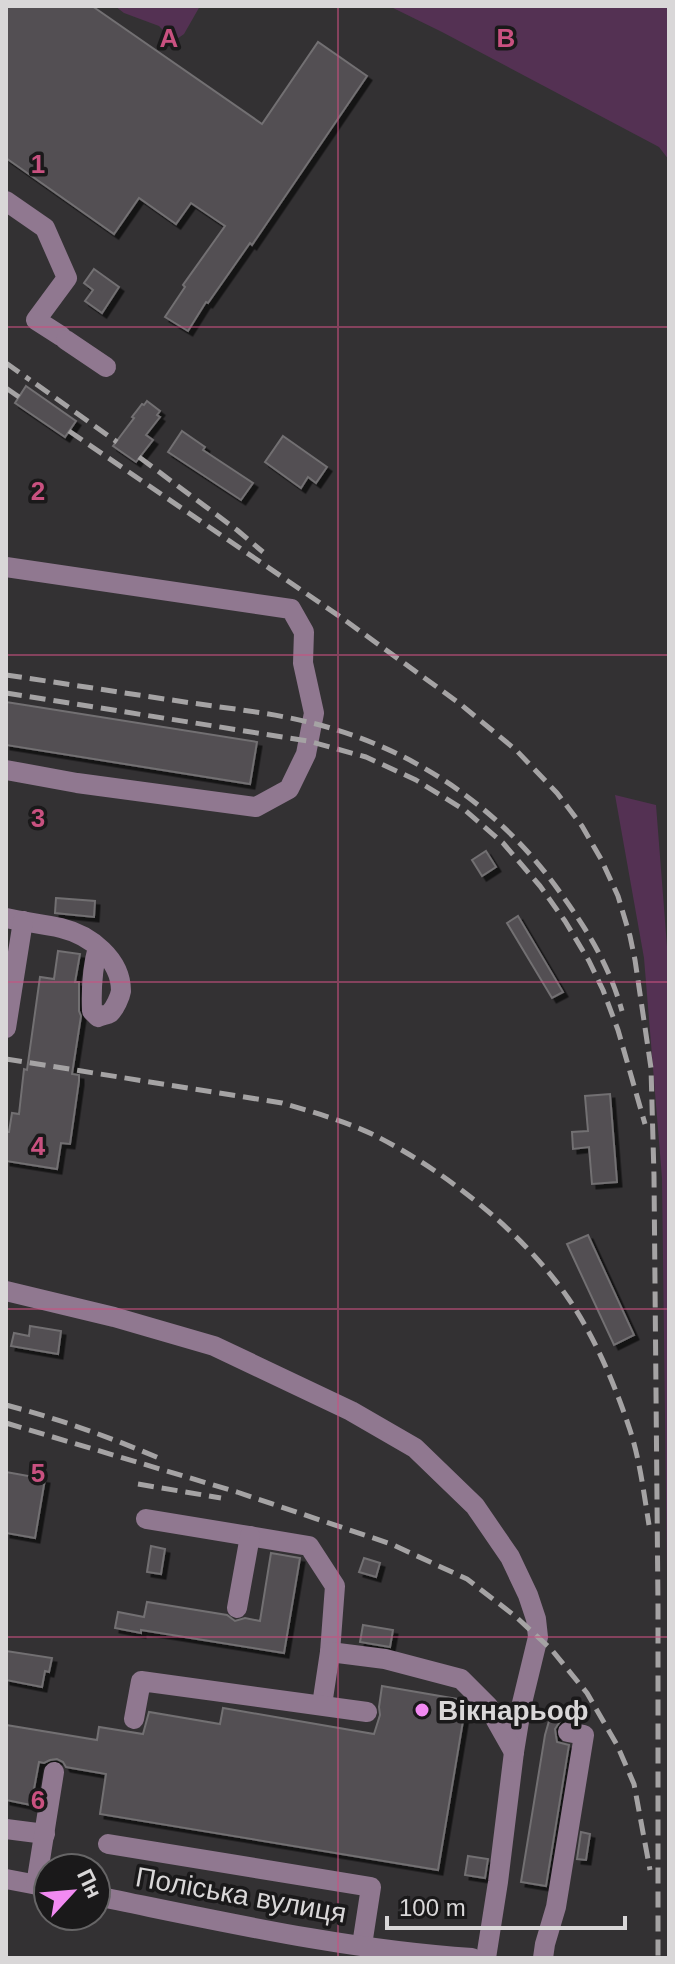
<svg xmlns="http://www.w3.org/2000/svg" width="675" height="1964" font-family="Helvetica,sans-serif">
  <style>
    .green { fill: #543153 }
    .building { fill: #524f52; stroke: #726f72; stroke-width: 2; filter: url(#shadow) }
    .lines { fill: none; stroke-linecap: round; stroke-linejoin: round }
    .minor { stroke: #907890; stroke-width: 20 }
    .rail { stroke: #a5a3a4; stroke-width: 5; stroke-dasharray: 16 8; stroke-linecap: butt }
    .grid { fill: none; stroke: #c95180; stroke-width: 2; stroke-opacity: 0.55 }
    .poi-dot { fill: #f28af2; stroke: #1a191a; stroke-width: 3 }
    .labels { text-anchor: middle; dominant-baseline: central; stroke-width: 7; stroke-linejoin: round; paint-order: stroke }
    .poi-label { font-size: 28px; font-weight: bold; fill: #d9d7d8; stroke: #1a191a; text-anchor: start }
    .street-label { font-size: 28px; fill: #d9d7d8; stroke: #1a191a }
    .grid-label { font-size: 26px; text-anchor: middle; font-weight: bold; fill: #c95180; stroke: #1a191a; stroke-width: 7; stroke-linejoin: round; paint-order: stroke }
  </style>
  <defs>
    <filter id="shadow"><feDropShadow dx="4.5" dy="4.5" stdDeviation="0" flood-color="#0009"/></filter>
  </defs>
  <rect width="100%" height="100%" fill="#333133"/>
  <!-- green -->
  <g class="green">
    <path d="M115,6H200L184,34L174,41L159,26L124,13Z"/>
    <path d="M389,6H669V160L659,147L442,32Z"/>
    <path d="M615,795L656,805L669,972V1737L662,1178L644,958Z"/>
  </g>
  <!-- building -->
  <g class="building">
    <path d="M6,6H92L262,124L318,42L367,76L252,245L250,243L208,303L206,302L188,331L165,317L185,287L183,285L225,226L191,203L176,224L139,198L114,234L6,158Z"/>
    <path d="M94,269L119,287L102,313L85,301L93,290L84,283Z"/>
    <path d="M26,386L76,421L65,437L15,403Z"/>
    <path d="M147,401L160,411L157,415L160,417L146,435L153,440L136,462L113,446L134,418L132,417L142,404L144,405Z"/>
    <path d="M182,431L205,447L203,450L253,483L241,500L168,452Z"/>
    <path d="M283,436L327,467L316,483L308,477L301,488L265,462Z"/>
    <path d="M6,702L257,742L250,784L6,745Z"/>
    <path d="M486,851L496,867L482,876L472,860Z"/>
    <path d="M56,898L95,901L94,917L55,913Z"/>
    <path d="M518,916L563,992L552,998L507,923Z"/>
    <path d="M58,951L80,954L75,982H79V1011L81,1016L72,1074L79,1075V1081L70,1144L61,1143L57,1169L6,1161V1132H9L12,1113L19,1114L24,1069L27,1070L40,977L54,979Z"/>
    <path d="M610,1094L617,1182L592,1184L589,1147L573,1149L572,1132L588,1131L585,1096Z"/>
    <path d="M588,1235L634,1335L614,1345L567,1244Z"/>
    <path d="M30,1326L61,1331L58,1354L11,1346L14,1333L29,1336Z"/>
    <path d="M6,1472L45,1479L35,1538L6,1533Z"/>
    <path d="M151,1546L165,1549L161,1574L147,1572Z"/>
    <path d="M271,1553L300,1558L284,1653L141,1630V1633L115,1628L118,1612L144,1617L147,1602L227,1615L235,1621L245,1618L260,1621Z"/>
    <path d="M364,1558L380,1563L376,1577L359,1572Z"/>
    <path d="M363,1625L393,1630L390,1647L360,1642Z"/>
    <path d="M6,1651L52,1658L49,1672L45,1671L42,1687L6,1680Z"/>
    <path d="M382,1686L463,1700L466,1703L438,1870L100,1814L106,1774L66,1767L63,1762L57,1759L50,1760L44,1763L39,1762L31,1805L6,1800V1725L97,1740L99,1727L143,1734L149,1712L220,1724L223,1708L374,1734L380,1715L379,1707Z"/>
    <path d="M551,1714L563,1717L555,1729L556,1736L557,1742L569,1745L546,1886L521,1882L545,1735Z"/>
    <path d="M581,1832L590,1834L586,1860L577,1859Z"/>
    <path d="M468,1856L488,1859L485,1878L465,1875Z"/>
  </g>
  <g class="lines">
    <!-- minor -->
    <g class="minor">
      <path d="M6,201L45,228L67,278L36,320L61,336"/>
      <path d="M66,340L106,367"/>
      <path d="M6,567L291,609L304,632L303,663L314,713L306,754L289,789L256,807L77,783L6,770"/>
      <path d="M6,918C24,922 43,924 61,928C90,935 121,959 121,991C120,997 115,1008 110,1013C107,1015 102,1015 98,1017L92,1011C91,988 92,969 98,947"/>
      <path d="M6,1028L23,921"/>
      <path d="M6,1291L114,1317L214,1346L351,1411L415,1448L475,1506L510,1557L528,1595L536,1619L538,1637L522,1703L514,1752L498,1882L486,1958"/>
      <path d="M146,1519L309,1546L335,1586L330,1652"/>
      <path d="M237,1608L250,1536"/>
      <path d="M322,1705L330,1652L385,1659L461,1679L488,1706L514,1752"/>
      <path d="M134,1719L141,1681L367,1712"/>
      <path d="M6,1829L45,1834"/>
      <path d="M108,1844L371,1887L362,1945"/>
      <path d="M6,1879L48,1887"/>
      <path d="M36,1885L54,1772"/>
      <path d="M96,1896C220,1921 346,1950 472,1958"/>
      <path d="M543,1958L545,1944L556,1907L584,1735L568,1732"/>
    </g>
    <!-- rail -->
    <g class="rail">
      <path d="M6,363L30,380"/>
      <path d="M36,384L117,442"/>
      <path d="M6,388L19,397"/>
      <path d="M69,431L342,618L459,703L516,750L557,793L582,826L601,859L618,896L630,936L635,960L651,1068L654,1176L658,1607V1958"/>
      <path d="M139,457L237,530L263,552"/>
      <path d="M6,675C68,684 130,694 192,703C232,709 273,713 312,723C409,747 494,803 554,884C584,925 608,961 622,1011"/>
      <path d="M6,693L308,741L366,757L416,780L466,811L503,843L540,886L565,921L589,961L603,990L618,1030L645,1124"/>
      <path d="M6,1059L282,1103C313,1112 345,1121 374,1135C444,1170 524,1233 568,1298C595,1337 615,1385 630,1430C640,1461 644,1494 649,1525"/>
      <path d="M6,1405C59,1419 110,1437 161,1459"/>
      <path d="M6,1423L237,1492L391,1544L467,1579L515,1616L551,1649L587,1693L617,1745L634,1784L650,1870"/>
      <path d="M138,1484L221,1498"/>
    </g>
  </g>
  <!-- grid -->
  <path class="grid" d="M338,6V1958M6,327H669M6,655H669M6,982H669M6,1309H669M6,1637H669"/>
  <!-- markers -->
  <circle class="poi-dot" cx="422" cy="1710" r="8"/>
  <g class="labels">
    <!-- poi labels -->
    <g class="poi-label">
      <text x="438" y="1710">Вікнарьоф</text>
    </g>
    <!-- street labels -->
    <g class="street-label">
      <text transform="translate(241 1895) rotate(10)">Поліська вулиця</text>
    </g>
  </g>
  <g class="grid-label">
    <text x="169" y="47">A</text>
    <text x="506" y="47">B</text>
    <text x="38" y="173">1</text>
    <text x="38" y="500">2</text>
    <text x="38" y="827">3</text>
    <text x="38" y="1155">4</text>
    <text x="38" y="1482">5</text>
    <text x="38" y="1809">6</text>
  </g>
  <!-- border -->
  <rect width="675" height="1964" fill="none" stroke="#d9d7d8" stroke-width="16"/>
  <!-- north arrow -->
  <g transform="translate(72 1892) rotate(64)"><circle r="38" fill="#1a191a" stroke="#666566" stroke-width="2"/>
  <path d="M0-6L14 30L0 20L-14 30Z" fill="#f28af2"/>
  <text y="-12" font-size="22" font-weight="bold" text-anchor="middle" fill="#d9d7d8">Пн</text>
  </g>
  <!-- scale -->
  <path d="M387 1916v12h238v-12" fill="none" stroke="#d9d7d8" stroke-width="4"/>
  <text x="399" y="1916" font-size="24" fill="#d9d7d8" stroke="#1a191a" stroke-width="6" paint-order="stroke">100 m</text>
</svg>
